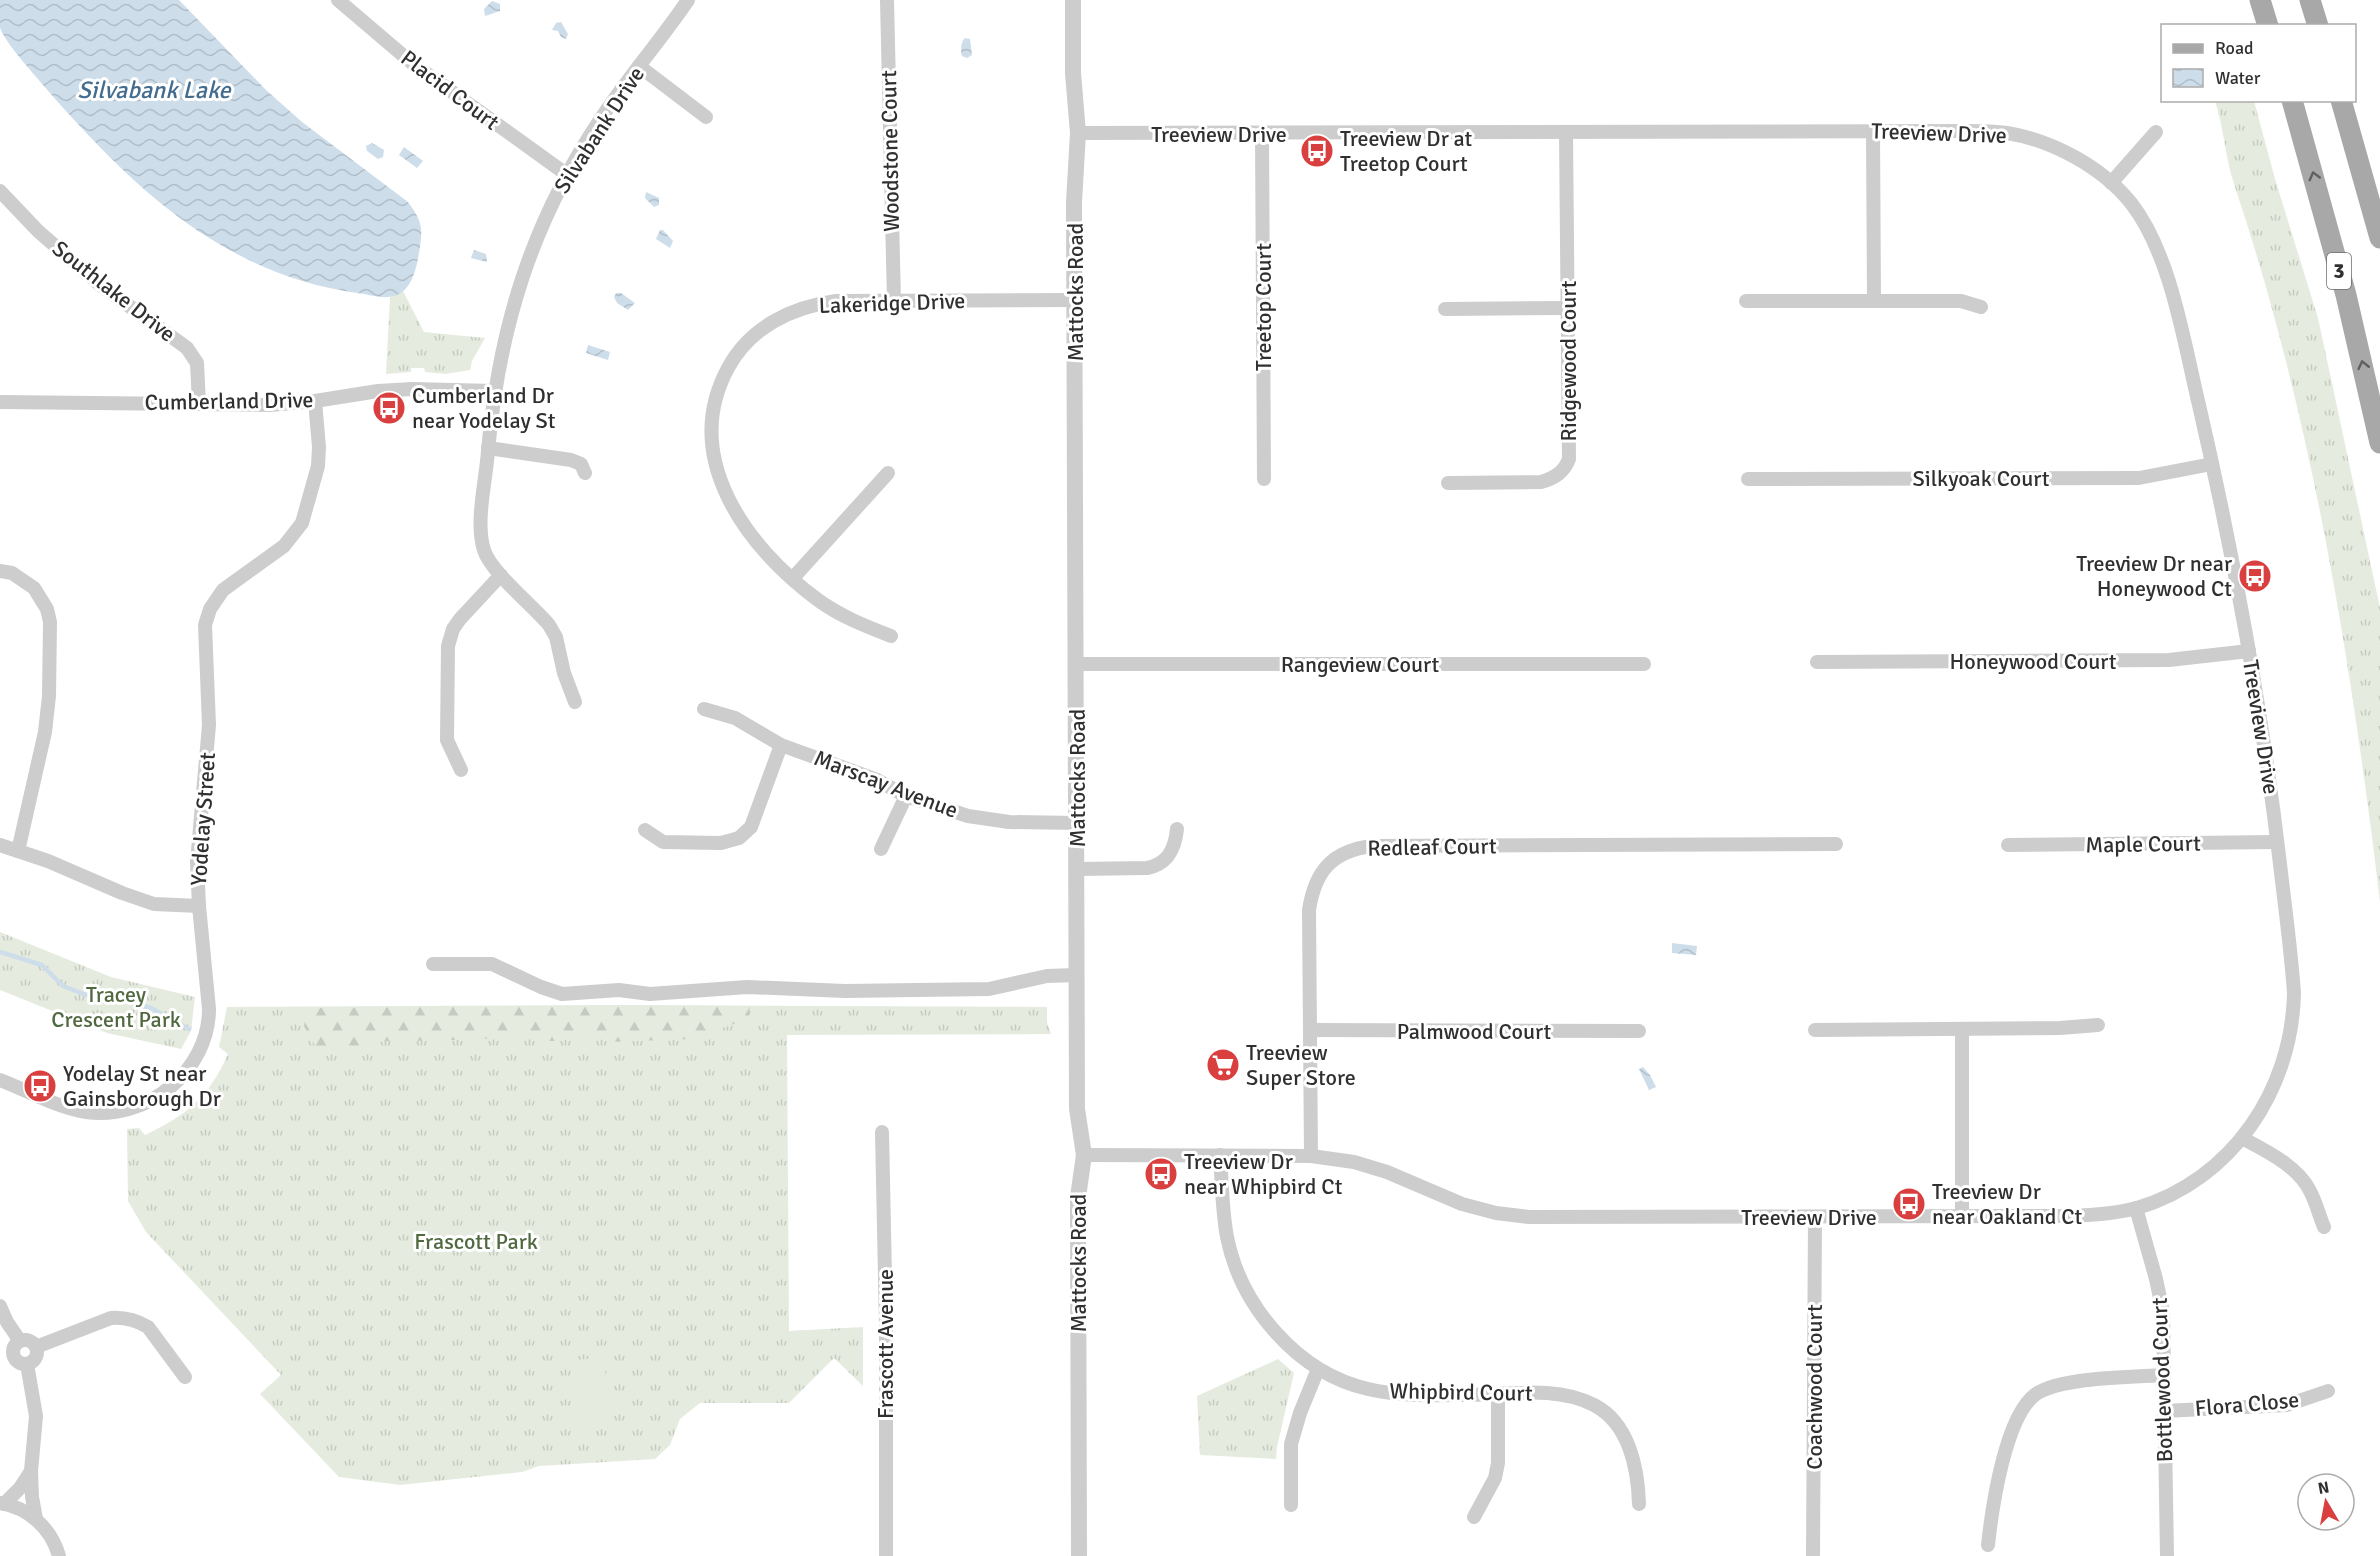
<svg xmlns="http://www.w3.org/2000/svg" width="2380" height="1556" font-family="Signika,sans-serif">
  <style>
    .grass { fill: url(#grass-tufts) }
    .forest { fill: url(#forest-firs) }
    .garden { fill: #e5ecdf }
    .water { fill: url(#water-waves) }
    .lines { fill: none; stroke-linecap: round; stroke-linejoin: round }
    .stream { stroke: #cdddea; stroke-width: 4.5 }
    .minor { stroke: #cdcdcd; stroke-width: 14 }
    .tertiary { stroke: #cdcdcd; stroke-width: 16 }
    .primary { stroke: #a8a8a8; stroke-width: 21 }
    .oneway { stroke: #606060 }
    .labels { text-anchor: middle; dominant-baseline: central; stroke-width: 6; stroke-linejoin: round; paint-order: stroke }
    .shield { fill: #fff; stroke: #6e6e6e; stroke-width: 1.5 }
    .shield-label { font-size: 21px; font-weight: bold; fill: #303030 }
    .street-label { font-size: 22px; fill: #303030; stroke: #fff }
    .poi-label { font-size: 22px; fill: #303030; stroke: #fff; text-anchor: start }
    .park-label { font-size: 22px; fill: #516940; stroke: #fff }
    .water-label { font-size: 24px; font-style: italic; fill: #436c8e; stroke: #fff }
  </style>
  <defs>
    <pattern id="grass-tufts" width="24" height="20" patternUnits="userSpaceOnUse" patternTransform="scale(1.5)"><rect width="24" height="20" fill="#e5ecdf"/><path d="M3 7l-1-3M5 7V3M7 7l1-3M15 17l-1-3M17 17v-4M19 17l1-3" fill="none" stroke="#c5cbc0"/></pattern>
    <pattern id="forest-firs" width="22" height="20" patternUnits="userSpaceOnUse" patternTransform="scale(1.5)"><rect width="22" height="20" fill="#e5ecdf"/><path d="M5 1l3.5 6h-7zM16 11l3.5 6h-7z" fill="#c5cbc0"/></pattern>
    <pattern id="water-waves" width="16" height="10" patternUnits="userSpaceOnUse" patternTransform="scale(1.5)"><rect width="16" height="10" fill="#cdddea"/><path d="M0 5q4-4 8 0t8 0" fill="none" stroke="#b0bec9"/></pattern>
  </defs>
  <rect width="100%" height="100%" fill="#fff"/>
  <!-- grass -->
  <g class="grass">
    <path d="M2215,101H2254L2275,179L2318,318L2380,608V902C2351,660 2312,416 2234,184C2225,157 2224,128 2215,101Z"/>
    <path d="M403,291L424,332L485,338L472,361L470,370L446,374L425,372L424,368H411V372L386,374L390,297Z"/>
    <path d="M0,932L111,977L195,997L191,1031L181,1049L107,1033L0,990Z"/>
    <path d="M625,1005L1047,1007V1022L1051,1034L787,1035L789,1331L863,1327V1386L834,1358L789,1403H700L680,1419L670,1445L655,1459L539,1466L522,1472L400,1485L339,1477L260,1394L281,1375L146,1232L128,1201L127,1129L139,1128L145,1135C187,1115 209,1097 228,1054L219,1047L227,1007Z"/>
    <path d="M1278,1359L1294,1373L1277,1447L1276,1459L1200,1455L1197,1396Z"/>
  </g>
  <!-- forest -->
  <path class="forest" d="M625,1005L750,1006L748,1019L692,1039L609,1042L597,1038L583,1037L558,1041H540L512,1035L478,1040H423L407,1044L387,1041L335,1050L322,1049L314,1044L304,1026L306,1014L310,1008Z"/>
  <!-- garden -->
  <path class="garden" d="M605,1358L607,1422L574,1423L572,1360Z"/>
  <!-- water -->
  <g class="water">
    <path d="M0,0H179L266,90L302,122L408,202C423,222 423,229 419,253C416,270 411,296 388,297C379,298 367,294 357,293C221,274 129,184 43,85C34,74 2,39 0,27C0,19 0,9 0,0Z"/>
    <path d="M492,1L500,4V11L485,16L484,9Z"/>
    <path d="M561,22L568,34L566,39L561,37L558,31L552,30L556,23Z"/>
    <path d="M965,38L970,39L972,55L967,58L962,56C960,51 961,41 965,38Z"/>
    <path d="M372,143L384,150L383,157L378,159L367,151L366,146Z"/>
    <path d="M404,147L423,161L417,168L399,155Z"/>
    <path d="M646,192L659,198V205L654,207L645,198Z"/>
    <path d="M660,230H663L673,241L670,248L656,239Z"/>
    <path d="M474,250L486,254L487,262L471,258Z"/>
    <path d="M616,293H621L635,303L628,310L617,303L614,297Z"/>
    <path d="M588,345L610,352L608,360L586,353Z"/>
    <path d="M1672,943L1697,946L1696,955L1672,953Z"/>
    <path d="M1643,1067L1650,1075L1656,1087L1649,1090L1639,1069Z"/>
  </g>
  <g class="lines">
    <!-- stream -->
    <path class="stream" d="M0,952L42,965L63,986L86,995L114,998L151,1008L189,1029"/>
    <!-- minor -->
    <g class="minor">
      <path d="M338,0L412,63L566,174"/>
      <path d="M887,0L894,302"/>
      <path d="M639,66L706,117"/>
      <path d="M1873,131L1874,300"/>
      <path d="M1078,133L1967,131C1980,131 1994,131 2007,133C2052,140 2102,167 2131,203C2171,254 2184,343 2199,405C2234,557 2262,709 2280,864C2285,907 2291,950 2294,993C2292,1090 2232,1180 2137,1208C2110,1215 2082,1216 2055,1216L1529,1217L1496,1213L1462,1204L1387,1172L1354,1162L1311,1156L1084,1155"/>
      <path d="M1262,134L1264,479"/>
      <path d="M2111,183L2156,132"/>
      <path d="M0,191L38,231L99,284L187,348L197,363L199,404"/>
      <path d="M1746,301H1961L1981,307"/>
      <path d="M1445,309L1568,308"/>
      <path d="M0,402L270,405L315,401L378,391L412,389L494,391"/>
      <path d="M488,448L571,460L581,464L585,473"/>
      <path d="M1748,479L2139,478L2212,464"/>
      <path d="M1448,483L1541,482C1555,478 1564,472 1569,459L1566,132"/>
      <path d="M0,571L12,573L34,588L47,609L50,622L49,696L45,732L18,851"/>
      <path d="M793,578L888,473"/>
      <path d="M891,636C865,626 840,616 818,600C746,547 680,457 728,368C750,327 792,307 836,301L1075,300"/>
      <path d="M1817,662L2169,660L2249,651"/>
      <path d="M1077,664H1644"/>
      <path d="M575,702L564,673L556,637L549,625C533,606 490,571 484,550C475,522 486,481 488,451C499,327 532,221 602,117C629,76 661,40 688,0"/>
      <path d="M704,709L735,718L781,745L875,779L906,796L968,816L1009,822L1077,823"/>
      <path d="M461,770L447,740L448,646L453,629L460,619L501,575"/>
      <path d="M645,830L663,842L721,843L739,838L751,827L781,745"/>
      <path d="M0,845L48,861L122,893L154,904L199,906"/>
      <path d="M2008,845L2277,842"/>
      <path d="M881,849L906,796"/>
      <path d="M1077,869L1147,868C1168,864 1175,849 1177,829"/>
      <path d="M433,964H492L541,987L562,994L619,990L650,994L747,987L845,991L989,989L1047,976L1076,975"/>
      <path d="M1310,1030L1639,1031"/>
      <path d="M1815,1030L2060,1028L2098,1025"/>
      <path d="M0,1080C29,1091 55,1107 86,1112C147,1121 209,1071 209,1009L199,906L197,862L209,725L205,625L210,609L223,590L284,546L302,523L318,466L319,447L315,401"/>
      <path d="M882,1132L886,1325V1556"/>
      <path d="M2242,1138C2266,1151 2298,1166 2310,1191C2316,1202 2319,1215 2324,1227"/>
      <path d="M1220,1155C1222,1182 1222,1211 1227,1237C1241,1307 1298,1373 1368,1389C1402,1397 1438,1395 1473,1395C1512,1394 1558,1386 1594,1405C1629,1423 1638,1468 1639,1504"/>
      <path d="M1311,1156L1309,910C1315,871 1332,851 1372,846L1836,844"/>
      <path d="M2136,1208L2156,1279L2163,1312L2167,1556"/>
      <path d="M1962,1217V1029"/>
      <path d="M0,1306L7,1322L20,1341"/>
      <circle cx="25" cy="1352" r="12"/>
      <path d="M36,1347L111,1318C125,1317 136,1320 148,1327L185,1377"/>
      <path d="M27,1364L36,1416L31,1471L32,1497L36,1519"/>
      <path d="M2164,1411L2287,1405L2328,1391"/>
      <path d="M0,1503C29,1508 51,1528 59,1556"/>
      <path d="M4,1504L20,1488L31,1471"/>
      <path d="M1291,1505V1444L1300,1413L1318,1369"/>
      <path d="M1474,1517L1495,1478L1498,1463V1395"/>
      <path d="M1988,1545C1992,1508 2005,1416 2036,1394C2061,1377 2132,1377 2163,1375"/>
      <path d="M1813,1556L1815,1217"/>
    </g>
    <!-- tertiary -->
    <path class="tertiary" d="M1073,0V73L1078,133L1074,202L1077,1109L1084,1155L1078,1197L1079,1556"/>
    <!-- primary -->
    <g class="primary">
      <path d="M2260,0L2268,26"/>
      <path d="M2310,0L2318,26"/>
      <path d="M2292,100L2346,295L2380,443"/>
      <path d="M2341,100L2380,238"/>
    </g>
  </g>
  <!-- one-way arrows -->
  <defs><path id="oneway-chevron" d="M-2-3.5L2.5 0L-2 3.5" fill="none" stroke-width="1.6" stroke-linecap="round" stroke-linejoin="round" transform="scale(1.5)"/></defs>
  <g class="oneway">
    <use href="#oneway-chevron" transform="translate(2314 176) rotate(-105)"/>
    <use href="#oneway-chevron" transform="translate(2363 365) rotate(-103)"/>
  </g>
  <!-- icons -->
  <defs>
    <g id="bus-disc" transform="scale(1.725)"><circle r="9.5" fill="#da3f40" stroke="#fff"/><path d="M-5-6H5V4H4V6H2V4H-2V6H-4V4H-5ZM-3.5-4V0h7V-4ZM-3.5 1.2v1.5H-2V1.2ZM2 1.2v1.5H3.5V1.2Z" fill="#fff"/></g>
    <g id="supermarket-disc" transform="scale(1.725)"><circle r="9.5" fill="#da3f40" stroke="#fff"/><path d="M-6-5.5h2.5l.6 2H6L4.5 2H-2.5L-4.4-4H-6ZM-1.5 3.2a1.3 1.3 0 1 0 .1 0ZM3 3.2a1.3 1.3 0 1 0 .1 0Z" fill="#fff"/></g>
  </defs>
  <g fill-rule="evenodd">
    <use href="#bus-disc" x="1317" y="151"/>
    <use href="#bus-disc" x="389" y="408"/>
    <use href="#bus-disc" x="2255" y="576"/>
    <use href="#supermarket-disc" x="1223" y="1065"/>
    <use href="#bus-disc" x="40" y="1086"/>
    <use href="#bus-disc" x="1161" y="1174"/>
    <use href="#bus-disc" x="1909" y="1204"/>
  </g>
  <g class="labels">
    <!-- shield labels -->
    <rect class="shield" x="2327" y="253" width="24" height="36" rx="4.5"/>
    <g class="shield-label">
      <text x="2339" y="271">3</text>
    </g>
    <!-- street labels -->
    <g class="street-label">
      <text transform="translate(450 90) rotate(37)">Placid Court</text>
      <text transform="translate(599 130) rotate(-57)">Silvabank Drive</text>
      <text transform="translate(1939 133) rotate(2)">Treeview Drive</text>
      <text x="1219" y="134">Treeview Drive</text>
      <text transform="translate(890 151) rotate(-91)">Woodstone Court</text>
      <text transform="translate(114 291) rotate(38)">Southlake Drive</text>
      <text transform="translate(1075 292) rotate(-90)">Mattocks Road</text>
      <text transform="translate(892 303) rotate(-2)">Lakeridge Drive</text>
      <text transform="translate(1263 307) rotate(-90)">Treetop Court</text>
      <text transform="translate(1568 361) rotate(-90)">Ridgewood Court</text>
      <text transform="translate(229 401) rotate(-1)">Cumberland Drive</text>
      <text x="1981" y="478">Silkyoak Court</text>
      <text x="2033" y="661">Honeywood Court</text>
      <text x="1360" y="664">Rangeview Court</text>
      <text transform="translate(2261 727) rotate(81)">Treeview Drive</text>
      <text transform="translate(1077 778) rotate(-90)">Mattocks Road</text>
      <text transform="translate(886 784) rotate(21)">Marscay Avenue</text>
      <text transform="translate(203 819) rotate(-86)">Yodelay Street</text>
      <text transform="translate(2143 844) rotate(-1)">Maple Court</text>
      <text transform="translate(1432 847) rotate(-1)">Redleaf Court</text>
      <text x="1474" y="1031">Palmwood Court</text>
      <text x="1809" y="1217">Treeview Drive</text>
      <text transform="translate(1078 1263) rotate(-90)">Mattocks Road</text>
      <text transform="translate(885 1344) rotate(-90)">Frascott Avenue</text>
      <text transform="translate(2162 1380) rotate(-92)">Bottlewood Court</text>
      <text transform="translate(1814 1387) rotate(-90)">Coachwood Court</text>
      <text transform="translate(1461 1392) rotate(1)">Whipbird Court</text>
      <text transform="translate(2247 1404) rotate(-5)">Flora Close</text>
    </g>
    <!-- poi labels -->
    <g class="poi-label">
      <text x="1340" y="138">Treeview Dr at<tspan x="1340" dy="25">Treetop Court</tspan></text>
      <text x="412" y="395">Cumberland Dr<tspan x="412" dy="25">near Yodelay St</tspan></text>
      <text x="2232" y="563" text-anchor="end">Treeview Dr near<tspan x="2232" dy="25">Honeywood Ct</tspan></text>
      <text x="1246" y="1052">Treeview<tspan x="1246" dy="25">Super Store</tspan></text>
      <text x="63" y="1073">Yodelay St near<tspan x="63" dy="25">Gainsborough Dr</tspan></text>
      <text x="1184" y="1161">Treeview Dr<tspan x="1184" dy="25">near Whipbird Ct</tspan></text>
      <text x="1932" y="1191">Treeview Dr<tspan x="1932" dy="25">near Oakland Ct</tspan></text>
    </g>
    <!-- park labels -->
    <g class="park-label">
      <text x="116" y="994">Tracey<tspan x="116" dy="25">Crescent Park</tspan></text>
      <text x="476" y="1241">Frascott Park</text>
    </g>
    <!-- water labels -->
    <g class="water-label">
      <text x="154" y="90">Silvabank Lake</text>
    </g>
  </g>
  <!-- legend -->
  <rect x="2161" y="24" width="195" height="78" fill="#ffffff" stroke="#acacac" stroke-width="1.5"/>
  <rect x="2173" y="44" width="30" height="9" fill="#a8a8a8" stroke="#acacac" stroke-width="1.5"/>
  <text x="2215" y="54" font-size="18" fill="#303030">Road</text>
  <rect x="2173" y="69" width="30" height="18" fill="url(#water-waves)" stroke="#acacac" stroke-width="1.5"/>
  <text x="2215" y="84" font-size="18" fill="#303030">Water</text>
  <!-- north arrow -->
  <g transform="translate(2326 1502) rotate(350)"><circle r="28" fill="#ffffff" stroke="#acacac" stroke-width="1.5"/>
  <path d="M0-4.5L10 22L0 15L-10 22Z" fill="#da3f40"/>
  <text y="-9" font-size="16" font-weight="bold" text-anchor="middle" fill="#303030">N</text>
  </g>
</svg>
